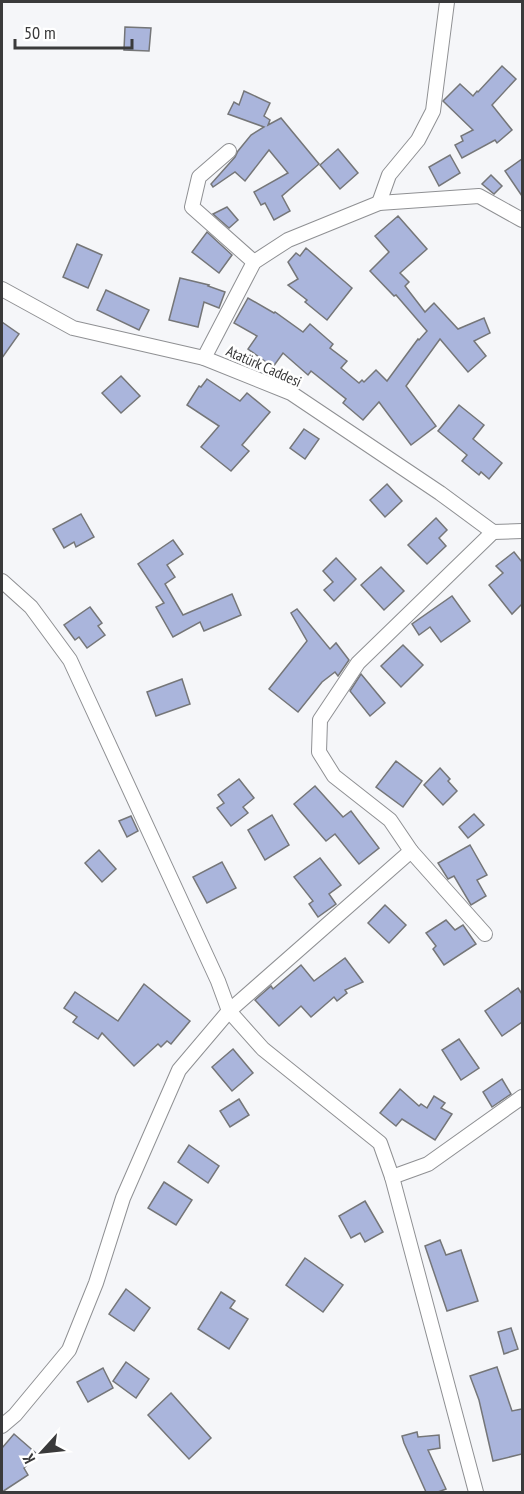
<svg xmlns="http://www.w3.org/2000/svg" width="524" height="1494" font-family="'PT Sans Narrow',sans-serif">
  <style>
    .building { fill: #aab5dc; stroke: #757678; stroke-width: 1.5 }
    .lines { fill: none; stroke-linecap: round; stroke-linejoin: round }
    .minor-casing { stroke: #8f9093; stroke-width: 16 }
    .minor { stroke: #fff; stroke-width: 14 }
    .labels { text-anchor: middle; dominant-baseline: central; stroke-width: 5; stroke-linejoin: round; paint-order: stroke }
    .street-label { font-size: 15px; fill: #3a3a3b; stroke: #fff }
  </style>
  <rect width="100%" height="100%" fill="#f5f6f9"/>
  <!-- building -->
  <g class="building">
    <path d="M125,27L151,28L149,51L124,50Z"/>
    <path d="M502,66L516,79L492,105L512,130L497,143L495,140L462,158L455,145L463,141L461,136L473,130L443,101L460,84L473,96L477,91L478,92Z"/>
    <path d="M244,91L270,103L264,116L270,120L268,125L281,118L319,164L282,196L290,211L274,220L265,203L261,205L254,192L288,173L269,150L245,181L235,172L213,187L211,184L235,157L238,151L251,135L264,127L228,114L234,102L239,105Z"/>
    <path d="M338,149L358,173L340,189L320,165Z"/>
    <path d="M450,155L460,173L439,186L429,167Z"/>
    <path d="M522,159V196L505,171Z"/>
    <path d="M491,175L502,186L494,194L482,184Z"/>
    <path d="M227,207L238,220L229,228L213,214Z"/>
    <path d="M398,216L427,249L400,273L409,282L405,286L425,312L434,303L458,329L484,318L490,333L474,341L486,356L468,372L440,339L406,386L436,426L411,445L379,402L363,420L343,403L346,399L311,371L308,375L283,353L273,367L248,349L257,336L234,323L248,298L274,313L275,312L303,332L310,324L333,344L330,348L347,361L341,368L359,383L362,380L364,382L376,370L387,381L418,339L419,340L427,331L396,295L394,296L370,271L389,252L375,236Z"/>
    <path d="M207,232L232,255L219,273L192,252Z"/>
    <path d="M77,244L102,255L88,288L63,277Z"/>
    <path d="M306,248L352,288L327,320L305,302L307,300L288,285L298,279L288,262L296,253L300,256Z"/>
    <path d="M180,278L209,285L208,286L225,292L219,308L204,302L198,327L169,320Z"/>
    <path d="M106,290L149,310L139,330L97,310Z"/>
    <path d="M2,322L19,334L2,358Z"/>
    <path d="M121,376L140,396L121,413L102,393Z"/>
    <path d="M207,379L240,401L247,393L270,412L242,445L249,451L231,471L201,447L219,426L187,405L199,386L201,387Z"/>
    <path d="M459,405L484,425L473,439L502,463L489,479L481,472L479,475L462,461L467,455L438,431Z"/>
    <path d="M304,429L319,439L305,459L290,448Z"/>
    <path d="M387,484L402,501L385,517L370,500Z"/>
    <path d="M81,514L94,537L76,547L74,542L64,548L53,529Z"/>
    <path d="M436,518L447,530L439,538L446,546L427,564L408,545Z"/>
    <path d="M173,540L183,554L167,565L175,577L165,584L183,615L232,594L241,615L204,631L200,622L173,637L156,607L164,603L138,564Z"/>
    <path d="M514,552L522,562V604L512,614L489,585L503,573L496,566Z"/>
    <path d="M336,558L356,579L334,601L324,590L333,582L323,571Z"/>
    <path d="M381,567L404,591L384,610L361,585Z"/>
    <path d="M452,596L470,621L441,642L430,627L419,635L412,624Z"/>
    <path d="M90,607L102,623L98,626L105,635L87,648L79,637L75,640L64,625Z"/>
    <path d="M297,609L330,649L336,643L349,660L338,676L335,672L322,682L298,712L269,689L307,641L291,613Z"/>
    <path d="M403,645L423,665L401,687L381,666Z"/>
    <path d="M361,674L385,703L370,716L350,691Z"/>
    <path d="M182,679L190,704L156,716L147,692Z"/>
    <path d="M396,761L422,781L403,807L376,787Z"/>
    <path d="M440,768L450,779L448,781L457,791L443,805L424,785Z"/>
    <path d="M239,779L254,798L243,807L248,813L231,826L217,808L224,803L218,795Z"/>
    <path d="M315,786L343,817L351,811L379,848L359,864L335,834L326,841L294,804Z"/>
    <path d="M474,814L484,825L468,838L459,827Z"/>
    <path d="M272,815L289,845L265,860L248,830Z"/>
    <path d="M131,816L138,831L127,837L119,821Z"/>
    <path d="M470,845L487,875L477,880L486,896L471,905L454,876L448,879L438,863Z"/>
    <path d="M99,850L116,869L102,882L85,863Z"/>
    <path d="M320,858L341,885L329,894L336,904L318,917L309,904L313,901L294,877Z"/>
    <path d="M222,862L236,888L207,903L193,877Z"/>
    <path d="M385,905L406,925L389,943L368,923Z"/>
    <path d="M446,920L455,930L463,925L476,944L444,965L433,949L436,946L426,933Z"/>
    <path d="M345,958L363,982L345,990L347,993L337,1001L334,997L311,1017L301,1006L279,1026L255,1000L271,986L273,989L301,965L314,981Z"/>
    <path d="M144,984L190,1021L171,1044L167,1041L161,1047L158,1044L134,1066L102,1033L98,1039L73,1022L77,1017L64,1008L75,992L118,1021Z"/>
    <path d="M518,988L522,994V1022L502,1036L485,1011Z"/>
    <path d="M459,1039L479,1068L461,1080L442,1050Z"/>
    <path d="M233,1049L253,1073L232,1091L212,1067Z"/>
    <path d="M502,1079L511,1094L492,1107L483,1092Z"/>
    <path d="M400,1089L419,1106L421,1104L427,1108L434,1096L445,1103L441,1108L452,1114L435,1140L402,1119L396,1126L380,1113Z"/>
    <path d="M239,1099L249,1115L230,1127L220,1111Z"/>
    <path d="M189,1145L219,1166L208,1183L178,1162Z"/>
    <path d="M164,1182L192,1200L176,1225L148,1208Z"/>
    <path d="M365,1201L383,1232L365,1242L360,1233L351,1238L339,1216Z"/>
    <path d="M440,1240L446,1255L461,1250L478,1301L447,1311L425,1246Z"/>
    <path d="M305,1258L343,1285L323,1312L286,1285Z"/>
    <path d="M126,1289L150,1308L134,1331L109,1314Z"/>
    <path d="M221,1292L235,1301L230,1308L248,1319L229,1349L198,1329Z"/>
    <path d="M511,1328L518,1349L504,1354L498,1332Z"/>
    <path d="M126,1362L149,1379L136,1398L113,1381Z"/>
    <path d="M497,1367L512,1411L522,1409V1454L493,1461L479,1400L470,1376Z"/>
    <path d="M103,1368L113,1388L88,1402L77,1382Z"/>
    <path d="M171,1393L211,1438L189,1459L148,1415Z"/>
    <path d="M417,1432L418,1437L439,1435L440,1448L428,1450L446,1489L438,1492H426L404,1443L402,1436Z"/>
    <path d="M14,1434L37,1454L24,1468L28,1475L2,1492V1448Z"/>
  </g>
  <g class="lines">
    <!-- minor casing -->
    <g class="minor-casing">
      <g id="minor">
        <path d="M229,151L199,177L192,207L254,262"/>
        <path d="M379,203L389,175L418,140L433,111L447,2"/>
        <path d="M2,289L73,328L204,358L291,393L440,493L493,532L522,531"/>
        <path d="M204,358L254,262L288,240L379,203L479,196L522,220"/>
        <path d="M2,581L31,607L70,660L218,981L229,1011L263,1049L380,1143L392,1177L476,1492"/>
        <path d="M411,851L485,934"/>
        <path d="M392,1177L428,1164L522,1097"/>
        <path d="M2,1426L15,1415L69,1350L96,1283L123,1198L179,1070L229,1011L411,851L390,820L334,776L319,752L320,720L358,663L493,532"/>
      </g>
    </g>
    <!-- minor -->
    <use href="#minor" class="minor"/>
  </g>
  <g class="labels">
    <!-- street labels -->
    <g class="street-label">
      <text transform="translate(264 366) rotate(24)">Atatürk Caddesi</text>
    </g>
  </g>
  <!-- border -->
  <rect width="524" height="1494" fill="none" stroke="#3a3a3b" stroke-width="6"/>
  <!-- north arrow -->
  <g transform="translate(42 1452) rotate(243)" stroke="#ffffff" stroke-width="4.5" paint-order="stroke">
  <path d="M0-4.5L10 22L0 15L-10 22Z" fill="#3a3a3b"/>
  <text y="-9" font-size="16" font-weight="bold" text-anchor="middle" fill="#3a3a3b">K</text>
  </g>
  <!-- scale -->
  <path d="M15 39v9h117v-9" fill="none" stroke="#3a3a3b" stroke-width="3"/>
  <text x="24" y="39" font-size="18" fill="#3a3a3b" stroke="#ffffff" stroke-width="4.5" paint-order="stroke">50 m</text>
</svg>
